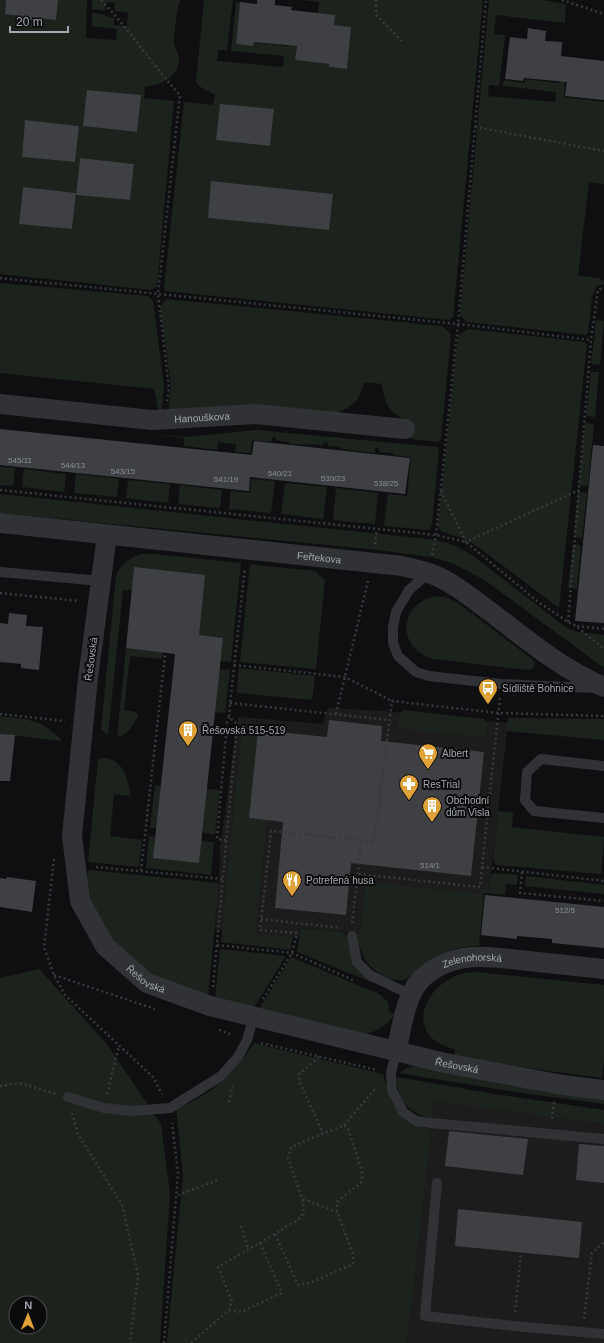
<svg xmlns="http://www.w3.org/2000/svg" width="604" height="1343" font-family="Helvetica,sans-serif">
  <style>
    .built { fill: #1c1c1d }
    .green { fill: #1c231d; fill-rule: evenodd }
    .building { fill: #3f4044 }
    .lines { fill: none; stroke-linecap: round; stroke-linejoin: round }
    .path { stroke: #37393c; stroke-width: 2.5; stroke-dasharray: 2 3; stroke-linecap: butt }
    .service { stroke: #313235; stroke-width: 10 }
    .minor { stroke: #313235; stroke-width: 20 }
    .labels { text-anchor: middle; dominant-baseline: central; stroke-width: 4; stroke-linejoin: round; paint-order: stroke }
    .number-label { font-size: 8px; fill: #898d95 }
    .street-label { font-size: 10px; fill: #a2a7b0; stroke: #0b0b0c }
    .poi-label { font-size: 10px; fill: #a2a7b0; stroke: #0b0b0c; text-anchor: start }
  </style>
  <rect width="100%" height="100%" fill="#0f0f11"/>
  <!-- built -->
  <g class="built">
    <path d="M328,708L383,711L508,723L489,890L481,894L357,935L343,932L301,928L300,936L293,937L215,929L219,883L220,849L238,717L323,724Z"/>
    <path d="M433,1100L604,1124V1343H407Z"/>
  </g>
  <!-- green -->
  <g class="green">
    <path d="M0,0H6L5,14L21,16V19L39,21V18L56,19L58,0H87L86,38L116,40L117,29L92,26V13L105,14V16L114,18V25L127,26L128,13L115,11L114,7L115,3L106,2L105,11L92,9V0H180C177,8 174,34 174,43C175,49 180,55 179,61C177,78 160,86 145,86L144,98L174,101L157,286L151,290L0,274ZM87,90L140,95L137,132L84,126ZM25,120L79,126L75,162L22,157ZM80,158L134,164L130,200L76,195L72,229L19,223L23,187L76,193Z"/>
    <path d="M204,0H233L227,50H218L217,61L283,67L284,56L231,51L236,2H240L236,44L253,46L254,42L288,46V42L297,43L296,60L329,64V67L347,69L351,27L334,25L335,15L318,13L319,2L302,0H483L453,317L449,320L165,291L164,287L184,102L213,105L215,94C207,91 201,89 196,82ZM220,104L274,110L270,146L216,140ZM212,181L333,194L329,230L208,218Z"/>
    <path d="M489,0H542L566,4L565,23L496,15L494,34L505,35L499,86L489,85L488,96L555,102L556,92L503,86L504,80L525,83V79L559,83L560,80H565L564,97L604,102V184L589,182L578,276L600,278V280L604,281V284L597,286L592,297L588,333L585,335L466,322L460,315Z"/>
    <path d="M0,283L148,296L153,301L164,385L162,413H159L154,389L0,373Z"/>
    <path d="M166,299L442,326L451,334L441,439L438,442L411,439L412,422C390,414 385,407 382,384L365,382C357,402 357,404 337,413H168L171,385L160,308Z"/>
    <path d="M596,320L604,321L600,365L591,364Z"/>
    <path d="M469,329L585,342L587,344L559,608L478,547L462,538L440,531L438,525L458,335Z"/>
    <path d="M591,372H599L595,417L586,416Z"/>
    <path d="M585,423L594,424L588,486L579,485Z"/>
    <path d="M257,430L437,447L439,450L432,524L429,530L384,526L388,494L407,496L411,457L393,455V453L379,452V448H375V453L341,449V447L328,446V443L324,442L323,445L289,444V442L276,440V437H272L271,442L252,440L251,453L235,452L236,444L218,442L217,450L184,446V438L150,434L185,437Z"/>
    <path d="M0,467L15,468L13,486L0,485Z"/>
    <path d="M24,469L66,474L64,492L22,487Z"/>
    <path d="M76,474L119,479L117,497L74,493Z"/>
    <path d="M251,479L275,481L271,513L229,509L231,491L250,493Z"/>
    <path d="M128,480L170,484L168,503L126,498Z"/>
    <path d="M285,483L327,487L323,519L281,514Z"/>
    <path d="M180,485L222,490L220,508L178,504Z"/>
    <path d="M336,488L378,493L375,524L333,520Z"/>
    <path d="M578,492L587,493L582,538L574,537Z"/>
    <path d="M0,494L428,539C448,542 456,545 473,556L567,628L577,632L604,635V668L486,581L452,563L431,557L369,549L0,513Z"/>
    <path d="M573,544L581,545L577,589L568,588Z"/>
    <path d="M140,554H154L241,563L231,662L220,661L223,638L177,633L163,650L162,659L130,656L124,710L136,712L138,715C134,725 128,735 117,737L126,648L158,652L134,567L132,590H123L108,735L101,729L116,576C122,563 127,560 140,554Z"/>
    <path d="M250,564L315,571L325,580L316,669L240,662Z"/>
    <path d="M436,596L448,598L458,603L532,659L535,662V666L532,669L528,670L434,659C396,650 398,603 436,596Z"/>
    <path d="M239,668L315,676L312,700L237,693Z"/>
    <path d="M219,669L230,670L225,713L215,712Z"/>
    <path d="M403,710L484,719L487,723L485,735L482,737L401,729L398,726L399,714Z"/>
    <path d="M0,716C28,720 42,718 62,741L0,734Z"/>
    <path d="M508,718L604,719V740L506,731Z"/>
    <path d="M242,728L258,730L249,818L267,820L255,933L293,937L290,950L221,942Z"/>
    <path d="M102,758C122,757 129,779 130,796L114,794L110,836L142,840L139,867L88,862L98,760Z"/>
    <path d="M155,785L161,786L157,828H150Z"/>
    <path d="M207,789L220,790L215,835L202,832Z"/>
    <path d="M498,811L513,813L512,827L604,837L601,874L496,865L493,859Z"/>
    <path d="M149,836L156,837L199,862L201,841L214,842L211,875L146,868Z"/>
    <path d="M89,870L219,883L208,997L164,982L128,962L95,917L83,874L89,873Z"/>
    <path d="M495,873L518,875L517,885L506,884L505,895L484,893L479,946C456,946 437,953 420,968C414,973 410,979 402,980C396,981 391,979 385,976C366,967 361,956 357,935L361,933L366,882L481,894V890H489L491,875Z"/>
    <path d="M526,876L604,885V894L525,886Z"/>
    <path d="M301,928L343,932C350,938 349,950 352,959C356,970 366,978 376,984L297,952Z"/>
    <path d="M220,949L286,956L253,1009L215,999Z"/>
    <path d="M291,957L379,994L388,1002L389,1012L395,1014C384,1028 378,1032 359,1035L258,1011Z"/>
    <path d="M39,969L106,1043L161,1124L170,1193L160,1343H0V978ZM16,1303H40V1327H16Z"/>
    <path d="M475,972L604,985V1061L602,1078L542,1070L454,1056L455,1049C410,1040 417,997 451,978C458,974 467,973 475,972Z"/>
    <path d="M254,1043L383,1074C392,1105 395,1122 431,1129L407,1343H168L167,1342L183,1175L176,1109C211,1095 233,1075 254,1043Z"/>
    <path d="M415,1066L539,1088L604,1096V1104L515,1092L399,1073L407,1068Z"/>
    <path d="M397,1077L494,1094L604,1110V1124L434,1101L432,1118C410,1115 396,1099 397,1077Z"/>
  </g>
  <!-- building -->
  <g class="building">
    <path d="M6,0H58L56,20L39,18V21L21,19V16L5,14Z"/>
    <path d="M257,0H275V5L292,7L291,10L335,15L334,25L351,27L347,69L329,67V64L295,60L297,46L254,42L253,46L236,44L240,2L257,4Z"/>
    <path d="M528,28L546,31L545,41L562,42L561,56L604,61V100L565,96L567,82L524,78L523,81L505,79L510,37L527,39Z"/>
    <path d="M87,90L141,95L137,132L83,126Z"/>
    <path d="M220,104L274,109L270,146L216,140Z"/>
    <path d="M25,120L79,126L75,162L22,157Z"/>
    <path d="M80,158L134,164L130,200L76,195Z"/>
    <path d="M211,181L333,194L329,230L208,218Z"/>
    <path d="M23,187L76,193L72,229L19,224Z"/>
    <path d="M0,429L252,455L254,441L410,458L405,494L250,477L249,491L0,465Z"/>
    <path d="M593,445L604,446V623L575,621Z"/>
    <path d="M134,567L205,575L199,635L223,638L199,863L153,858L175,654L126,648Z"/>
    <path d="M9,613L27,615L26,626L43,627L39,670L21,668V664L0,662V623L8,624Z"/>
    <path d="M329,720L382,726L381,741L484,752L471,876L351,863L346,915L275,908L283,822L249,818L258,730L327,737Z"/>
    <path d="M0,734L15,735L10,781H0Z"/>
    <path d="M7,877L36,881L32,912L0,907V878L6,879Z"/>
    <path d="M485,895L604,907V948L552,943V939L517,936V939L481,935Z"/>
    <path d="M449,1131L528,1139L523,1175L445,1166Z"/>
    <path d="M579,1144L604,1146V1183L576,1180Z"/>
    <path d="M458,1209L582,1222L579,1258L455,1246Z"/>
  </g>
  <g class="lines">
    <!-- path -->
    <g class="path">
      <path d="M101,0C130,30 152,65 180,95L158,294L169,388L167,401"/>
      <path d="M376,0V15L403,42"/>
      <path d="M562,0L604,14"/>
      <path d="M475,127L604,151"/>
      <path d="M0,278L458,324L591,340"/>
      <path d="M0,490L436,535L466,542L537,601L568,622L576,626L604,649"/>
      <path d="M441,491L466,542L579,490"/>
      <path d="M375,544L377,529"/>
      <path d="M432,555L436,535L458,324L486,0"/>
      <path d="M0,593L80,601"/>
      <path d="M568,622L591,340L598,290L604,287"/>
      <path d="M577,626L604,629"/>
      <path d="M234,665L345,677L392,701"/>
      <path d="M500,698L482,867L604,881"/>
      <path d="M230,703L389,720"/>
      <path d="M0,714L65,721"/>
      <path d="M336,714L368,581"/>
      <path d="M226,840L217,839L227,723L229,717"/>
      <path d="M361,840L374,842L392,701L498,713L604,716"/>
      <path d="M54,859L44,947L54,975L65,995L153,1077L162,1094"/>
      <path d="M96,867L223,879"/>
      <path d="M141,871L165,655"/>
      <path d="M522,872L520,893L604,901"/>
      <path d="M261,919L341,928"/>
      <path d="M352,923L358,874L480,887L482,867"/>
      <path d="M217,945L292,953L353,980"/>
      <path d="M54,975L155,1009"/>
      <path d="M213,987L237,724L229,717L230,703L245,568"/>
      <path d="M263,999L292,953L297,933L260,930L271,831L361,840L358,874"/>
      <path d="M219,1030L233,1035"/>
      <path d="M261,1043L377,1070"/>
      <path d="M319,1057L299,1074V1081L323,1133"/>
      <path d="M0,1086L19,1083L56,1094"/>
      <path d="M107,1094L119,1046"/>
      <path d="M229,1102L233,1085"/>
      <path d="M72,1113L78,1134L122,1205L138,1275L130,1343"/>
      <path d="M552,1119L554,1102"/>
      <path d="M344,1125L377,1087"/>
      <path d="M178,1195L218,1180"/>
      <path d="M303,1199L337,1212"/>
      <path d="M241,1226L248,1249"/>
      <path d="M229,1310L241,1312L282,1293L260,1243"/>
      <path d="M515,1312L521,1253"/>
      <path d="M584,1319L592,1253L604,1242"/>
      <path d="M164,1343L178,1173L172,1123"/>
      <path d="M191,1343L229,1310L232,1301L218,1267L275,1234L285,1227L296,1221L302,1216L304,1208L302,1199L288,1158L291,1147L344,1125L348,1129L362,1171V1181C355,1189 345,1194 337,1202V1212L353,1254V1264L310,1283L298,1285L275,1234"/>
    </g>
    <!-- service -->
    <g class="service">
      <path d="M0,572L101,581"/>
      <path d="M429,573L409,590L396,612L393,627V643L398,656L416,672L429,676L501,684L594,688"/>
      <path d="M604,766L541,759L527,772L525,800L534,811L604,818"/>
      <path d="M352,936L357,962L370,975L411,995"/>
      <path d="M396,1052L391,1073L392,1090L403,1112L416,1121L431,1123L604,1139"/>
      <path d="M68,1097L104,1108L131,1111L170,1108L221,1076L238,1057L247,1040L254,1016"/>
      <path d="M437,1183L425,1316L514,1326L604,1334"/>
    </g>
    <!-- minor -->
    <g class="minor">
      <path id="s1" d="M0,404L152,420L256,414L405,429"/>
      <path id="s2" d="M0,523L402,566C411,568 420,570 429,573C451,581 469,596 488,610C525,638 561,669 604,687"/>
      <path id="s3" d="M107,535L88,678L72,836L80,901L105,946L147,983L210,1006L445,1063L563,1085L604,1090"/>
      <path id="s4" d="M396,1052C401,1031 404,1006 415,987C426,971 445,961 464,958C482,955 501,958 519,960C547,963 576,966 604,969"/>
    </g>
  </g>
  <!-- icons -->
  <defs>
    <g id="bus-pin" transform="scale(1)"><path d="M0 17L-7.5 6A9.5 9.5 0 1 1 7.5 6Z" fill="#e0a138" stroke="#0b0b0c"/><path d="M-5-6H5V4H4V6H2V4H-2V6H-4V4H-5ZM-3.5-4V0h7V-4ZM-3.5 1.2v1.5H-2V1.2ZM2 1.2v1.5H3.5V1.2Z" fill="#fff"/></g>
    <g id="building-pin" transform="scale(1)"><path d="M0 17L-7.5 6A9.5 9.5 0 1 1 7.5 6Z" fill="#e0a138" stroke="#0b0b0c"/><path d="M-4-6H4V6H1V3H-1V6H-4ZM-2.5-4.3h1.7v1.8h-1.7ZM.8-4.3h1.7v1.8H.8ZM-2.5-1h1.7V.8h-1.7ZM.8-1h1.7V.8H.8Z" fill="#fff"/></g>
    <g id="supermarket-pin" transform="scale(1)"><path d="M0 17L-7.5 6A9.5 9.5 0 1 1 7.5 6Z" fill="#e0a138" stroke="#0b0b0c"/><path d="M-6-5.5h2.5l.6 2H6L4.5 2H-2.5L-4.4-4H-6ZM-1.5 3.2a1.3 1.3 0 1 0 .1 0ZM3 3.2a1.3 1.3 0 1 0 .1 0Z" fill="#fff"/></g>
    <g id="pharmacy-pin" transform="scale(1)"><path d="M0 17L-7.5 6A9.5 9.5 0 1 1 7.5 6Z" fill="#e0a138" stroke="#0b0b0c"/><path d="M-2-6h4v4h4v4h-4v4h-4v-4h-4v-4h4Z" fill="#fff"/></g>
    <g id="restaurant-pin" transform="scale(1)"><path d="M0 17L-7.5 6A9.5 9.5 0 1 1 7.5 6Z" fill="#e0a138" stroke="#0b0b0c"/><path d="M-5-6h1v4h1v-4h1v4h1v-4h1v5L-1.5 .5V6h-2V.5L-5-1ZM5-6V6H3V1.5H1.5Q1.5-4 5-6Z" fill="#fff"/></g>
  </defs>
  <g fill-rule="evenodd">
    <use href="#bus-pin" x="488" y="688"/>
    <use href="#building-pin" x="188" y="730"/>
    <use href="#supermarket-pin" x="428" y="753"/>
    <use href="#pharmacy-pin" x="409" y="784"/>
    <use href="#building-pin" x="432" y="806"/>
    <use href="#restaurant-pin" x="292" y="880"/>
  </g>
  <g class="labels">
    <!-- number labels -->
    <g class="number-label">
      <text x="20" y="460">545/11</text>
      <text x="73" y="465">544/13</text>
      <text x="123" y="471">543/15</text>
      <text x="280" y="473">540/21</text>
      <text x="333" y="478">539/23</text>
      <text x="226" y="479">541/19</text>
      <text x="386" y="483">538/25</text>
      <text x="430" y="865">514/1</text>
      <text x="565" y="910">512/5</text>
    </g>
    <!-- street labels -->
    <g class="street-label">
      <text stroke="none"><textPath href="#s1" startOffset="203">Hanouškova</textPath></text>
      <text stroke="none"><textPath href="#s2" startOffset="321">Feřtekova</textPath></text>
      <text transform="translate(91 659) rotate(-82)">Řešovská</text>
      <text stroke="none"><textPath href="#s4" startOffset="134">Zelenohorská</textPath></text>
      <text stroke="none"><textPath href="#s3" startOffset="473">Řešovská</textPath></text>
      <text stroke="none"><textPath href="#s3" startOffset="797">Řešovská</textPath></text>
    </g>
    <!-- poi labels -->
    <g class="poi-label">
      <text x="502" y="688">Sídliště Bohnice</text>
      <text x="202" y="730">Řešovská 515-519</text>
      <text x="442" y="753">Albert</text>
      <text x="423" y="784">ResTrial</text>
      <text x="446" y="800">Obchodní<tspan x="446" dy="12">dům Visla</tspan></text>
      <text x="306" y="880">Potrefená husa</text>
    </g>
  </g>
  <!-- north arrow -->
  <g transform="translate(28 1315) rotate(1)"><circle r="19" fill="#0b0b0c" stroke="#47494e"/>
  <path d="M0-3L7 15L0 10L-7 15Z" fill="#e0a138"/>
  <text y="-6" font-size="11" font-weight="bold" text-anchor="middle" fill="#a2a7b0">N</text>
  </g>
  <!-- scale -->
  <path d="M10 26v6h58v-6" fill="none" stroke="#a2a7b0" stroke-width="2"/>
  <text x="16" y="26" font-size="12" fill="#a2a7b0" stroke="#0b0b0c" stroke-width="3" paint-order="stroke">20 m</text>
</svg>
